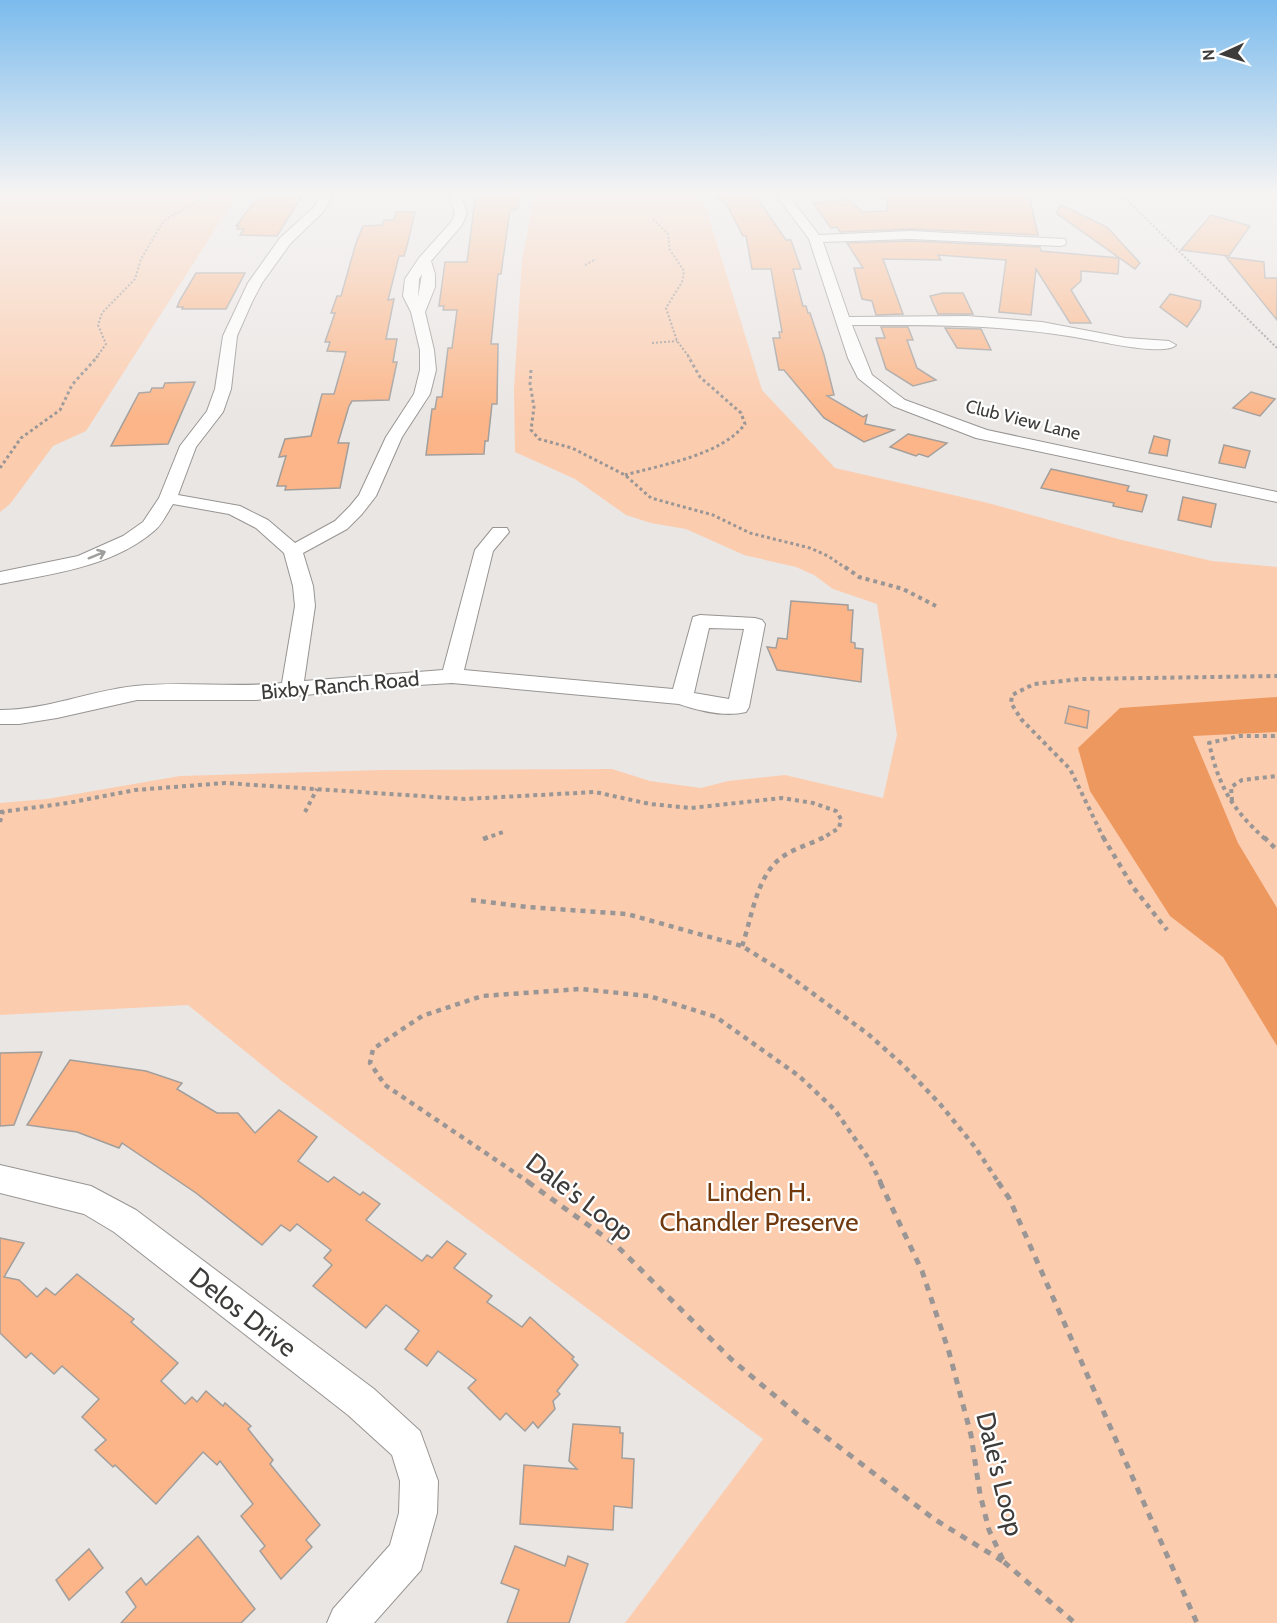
<svg xmlns="http://www.w3.org/2000/svg" width="1277" height="1623" font-family="Cabin,sans-serif">
  <style>
    .green { fill: #fcccae }
    .forest { fill: #ed985f }
    .building { fill: #fbb588; stroke: #a19e9c; stroke-width: 1.5 }
    .lines { fill: none; stroke-linecap: round; stroke-linejoin: round }
    .minor-casing { stroke: #979492; stroke-width: 2 }
    .path-far4 { stroke: #999695; stroke-width: 2; stroke-dasharray: 2 2; stroke-linecap: butt }
    .path-far3 { stroke: #999695; stroke-width: 3; stroke-dasharray: 3 3; stroke-linecap: butt }
    .path-far2 { stroke: #999695; stroke-width: 4; stroke-dasharray: 4 4; stroke-linecap: butt }
    .path-far1 { stroke: #999695; stroke-width: 4.5; stroke-dasharray: 5 5; stroke-linecap: butt }
    .path { stroke: #999695; stroke-width: 5; stroke-dasharray: 7 7; stroke-linecap: butt }
    .minor { fill: #fff; fill-rule: evenodd }
    .oneway { stroke: #9e9e9d }
    .labels { text-anchor: middle; dominant-baseline: central; stroke-width: 4.5; stroke-linejoin: round; paint-order: stroke }
    .far-street-label { font-size: 18px; fill: #3d3c3b; stroke: #fff }
    .street-label { font-size: 21px; fill: #3d3c3b; stroke: #fff }
    .near-park-label { font-size: 26px; fill: #70390e; stroke: #fff }
    .near-street-label { font-size: 26px; fill: #3d3c3b; stroke: #fff }
  </style>
  <rect width="100%" height="100%" fill="#eae6e4"/>
  <!-- green -->
  <g class="green">
    <path d="M0,192H239L86,431L53,446L10,504L0,512Z"/>
    <path d="M535,192H701L762,390L835,468L988,503L1122,540L1212,561L1277,567V1623H625L763,1439L283,1082L188,1005L0,1015V803L47,799L180,776L382,770L612,769L650,781L701,788L728,781L785,775L883,798L897,735L877,604L833,589L814,575L796,567L744,555L686,529L651,523L626,515L575,479L515,452L514,389L522,260Z"/>
  </g>
  <!-- forest -->
  <path class="forest" d="M1277,697V732L1193,736L1238,843L1277,908V1046L1223,957L1170,916L1090,791L1078,748L1120,708Z"/>
  <!-- building -->
  <g class="building">
    <path d="M476,192H520L518,209L510,210L501,274H498L491,344H498L497,404H492L488,441H485L484,454L426,455L432,409H435L437,397H442L448,348H452L457,310H443L444,306H439L445,262H467Z"/>
    <path d="M713,192H753L786,240H791L801,269H793L803,306H806L808,313H810L824,355L834,395L827,396L863,417L867,415L865,424L894,430L864,442L824,418L784,370H779L773,338H780L779,332H782L771,269H752L746,236H743L726,203L716,197L721,196Z"/>
    <path d="M888,192H1028L1038,235L910,229L840,232L837,227L831,228L813,203L846,200L850,201L862,212L887,211Z"/>
    <path d="M261,196H302L277,236L240,235L244,229H237L239,226H236L254,202H257Z"/>
    <path d="M1061,205L1107,227L1140,263L1135,269L1056,213Z"/>
    <path d="M396,212H415L407,246L404,256H399L388,300L394,299L386,339H397L393,362H397L389,400L352,401L349,406L338,443H349L340,488L285,490L286,486H277L286,456L279,457L285,439L311,436L322,394H334L346,352L327,351L330,342H325L335,313H331L337,296H341L356,243L363,226L382,225L384,220H394Z"/>
    <path d="M1211,215L1250,226L1229,256L1181,250Z"/>
    <path d="M910,241L1040,247L1041,251L1119,258L1118,274L1081,271V281L1071,290L1091,323H1070L1036,269L1031,315L999,312L1006,260L938,255L941,260L883,259L903,314L876,315L872,301L862,299L854,268H863L847,243Z"/>
    <path d="M1226,257L1264,262L1265,278H1277V320Z"/>
    <path d="M196,273H245L226,309H182L183,307H177L180,300Z"/>
    <path d="M943,293H963L973,314H938L930,296Z"/>
    <path d="M1170,294L1201,301L1200,308L1187,327L1160,307Z"/>
    <path d="M881,327H908L913,340H907L917,368L936,380L913,386L886,369L876,338H885Z"/>
    <path d="M945,328L981,329L991,350L957,348Z"/>
    <path d="M195,382L168,444L111,446L139,393L150,392L152,388H163L165,383Z"/>
    <path d="M1251,392L1275,399L1260,416L1233,408Z"/>
    <path d="M908,434L947,443L928,457L919,454L916,456L890,447Z"/>
    <path d="M1154,436L1170,440L1167,456L1149,453Z"/>
    <path d="M1224,445L1250,451L1245,468L1219,463Z"/>
    <path d="M1051,469L1129,486L1127,491L1147,495L1142,512L1113,506L1114,503L1041,488Z"/>
    <path d="M1183,497L1216,504L1211,527L1178,520Z"/>
    <path d="M791,601L848,605V610H853L851,642L855,643V648L863,649L861,682L777,670L767,647L776,648L778,638L787,639Z"/>
    <path d="M1069,706L1089,711L1087,728L1065,723Z"/>
    <path d="M42,1052L14,1125L0,1126V1053Z"/>
    <path d="M70,1060L146,1071L182,1083L177,1089L217,1113H238L255,1133L279,1110L317,1137L298,1161L328,1182L334,1177L360,1195L363,1192L380,1204L366,1220L422,1261L427,1255L432,1258L447,1241L466,1254L454,1268L492,1296L487,1302L522,1327L530,1317L574,1357L572,1359L578,1365L557,1391L560,1394L553,1401L555,1409L538,1428L533,1422L525,1431L506,1413L500,1420L468,1388L476,1380L438,1351L427,1366L405,1349L419,1331L386,1305L366,1328L313,1286L332,1265L324,1258L331,1250L297,1224L290,1231L281,1225L262,1245L196,1193L122,1143L119,1148L77,1132L27,1125Z"/>
    <path d="M0,1238L24,1243L4,1277L19,1280L37,1297L46,1288L55,1295L77,1274L134,1319L131,1322L178,1363L161,1381L185,1404L192,1397L197,1402L206,1391L223,1406L225,1403L251,1426L248,1429L273,1460L270,1464L320,1525L306,1540L312,1547L281,1579L260,1551L265,1546L241,1516L253,1504L220,1461L217,1465L203,1452L156,1504L115,1465L113,1467L95,1450L106,1440L82,1417L99,1399L62,1366L54,1374L31,1353L26,1358L0,1333Z"/>
    <path d="M573,1424L620,1427V1433H623L622,1458L634,1459L632,1508L614,1506L613,1530L520,1524L524,1465L577,1469L569,1461Z"/>
    <path d="M198,1536L255,1609L241,1623H121L136,1607L126,1592L141,1578L146,1585Z"/>
    <path d="M515,1546L565,1566L568,1556L588,1564L569,1623H507L519,1590L501,1583Z"/>
    <path d="M89,1549L103,1568L69,1600L56,1580Z"/>
  </g>
  <g class="lines">
    <!-- minor casing -->
    <g class="minor-casing">
      <g id="minor">
        <path d="M322,192H334L324,211L290,244L262,283L252,302L237,336L231,389L223,412L196,447L178,495L240,506L268,520L295,543L335,521L350,506L359,495L386,437L414,394L420,370V350L411,312L403,296L405,279L419,258L452,221L455,213L448,192H460L467,213L462,225L431,261L435,274V287L425,312L434,350L436,370L430,394L402,437L376,496L362,514L347,529L303,553L313,586L315,606L304,681L443,670L475,550L493,528H507L509,532L493,551L464,670L673,689L693,617L700,615L755,618L762,620L765,624L749,707L746,712C726,717 699,711 679,704L452,683L384,687L256,700H137L57,718L19,724H0V710C47,710 89,691 135,686C184,681 234,688 282,683L295,606L293,586L284,553L256,528L229,514L173,504C167,513 162,525 154,531C112,567 52,574 0,584V572L78,556L123,536L143,522L159,498L180,446L207,411L215,389L223,336L248,283L280,238L315,206ZM422,274L418,298L419,279ZM709,628L744,629L729,699L694,693Z"/>
        <path d="M774,192H786L819,235L910,231L1065,239L1066,242L1065,245L1060,246L910,239L823,242L849,317L967,316L1042,322L1126,338L1169,341L1176,345C1166,356 1107,343 1091,340C1008,324 936,325 852,325L872,375L905,400L987,430L1277,492V502L976,438L893,406L858,378L848,358L809,239Z"/>
        <path d="M0,1165L91,1186L136,1210L374,1389L420,1431L438,1481L437,1513L421,1570L374,1623H327L333,1609L390,1545L399,1513L400,1481L392,1455L348,1415L114,1232L84,1214L0,1193Z"/>
      </g>
    </g>
    <!-- path-far4 -->
    <g class="path-far4">
      <path d="M1119,192L1277,348"/>
      <path d="M653,219L668,234L670,250L684,271L682,282L666,308L677,341L690,358"/>
      <path d="M585,265L596,259"/>
      <path d="M652,343L677,341"/>
      <path d="M96,358L106,344L98,325L102,313L135,279L141,259L161,225L168,218L197,202L209,192"/>
    </g>
    <!-- path-far3 -->
    <g class="path-far3">
      <path d="M531,370L530,384L534,407L531,430L539,439L572,448L625,475L651,498L713,515L750,533L810,548L828,556L847,569"/>
      <path d="M0,468L21,438L60,410L72,385L98,356"/>
      <path d="M625,475C661,465 722,455 745,424L741,413L700,377L688,356"/>
    </g>
    <!-- path-far2 -->
    <g class="path-far2">
      <path d="M845,567L859,577L903,589L936,606"/>
      <path d="M1232,801L1231,787L1242,780L1277,776"/>
      <path d="M0,812L68,803L135,790L225,783L465,799L595,792L650,804L691,808L782,798L813,803L836,811L841,819L839,828L821,839"/>
      <path d="M305,812L317,789"/>
      <path d="M0,822L3,811"/>
      <path d="M484,839L503,832"/>
      <path d="M1104,839L1070,769L1021,719L1011,703L1012,695L1034,684L1081,679L1277,676"/>
      <path d="M1265,839C1232,809 1219,787 1209,743L1240,736H1277"/>
    </g>
    <!-- path-far1 -->
    <g class="path-far1">
      <path d="M1103,837L1133,887L1167,930"/>
      <path d="M1264,837L1277,850"/>
      <path d="M483,839L488,837"/>
      <path d="M471,900L527,907L627,914L742,946L785,973L868,1034L904,1066L940,1104L975,1147L999,1183"/>
      <path d="M742,946C752,918 756,876 782,857C795,848 811,844 824,837"/>
      <path d="M530,1183L385,1085L370,1063L373,1049L422,1016L482,996L580,989L649,996L716,1017L799,1076L835,1110L869,1159L881,1183"/>
    </g>
    <!-- path -->
    <g class="path">
      <path d="M528,1182L616,1245L731,1359L805,1421L934,1519L1004,1562"/>
      <path d="M880,1182L922,1271L949,1352L971,1435L980,1494L989,1530L1004,1562"/>
      <path d="M998,1182L1009,1198L1197,1623"/>
      <path d="M1004,1562L1075,1623"/>
    </g>
    <!-- minor -->
    <use href="#minor" class="minor"/>
  </g>
  <!-- one-way arrows -->
  <defs><path id="oneway-shaft" d="M-6 0H5M1.5-3L5.5 0L1.5 3" fill="none" stroke-width="1.6" stroke-linecap="round" stroke-linejoin="round" transform="scale(1.5)"/></defs>
  <use class="oneway" href="#oneway-shaft" transform="translate(97 555) rotate(-22)"/>
  <!-- sky -->
  <linearGradient id="sky" x2="0" y2="1"><stop stop-color="#7bbbed"/><stop offset="0.46" stop-color="#f6f4f3"/><stop offset="1" stop-color="#f6f4f3" stop-opacity="0"/></linearGradient>
  <rect width="1277" height="419" fill="url(#sky)"/>
  <g class="labels">
    <!-- far-street labels -->
    <g class="far-street-label">
      <text transform="translate(1023 420) rotate(14)">Club View Lane</text>
    </g>
    <!-- street labels -->
    <g class="street-label">
      <text transform="translate(340 685) rotate(-5)">Bixby Ranch Road</text>
    </g>
    <!-- near-park labels -->
    <g class="near-park-label">
      <text x="759" y="1192">Linden H.<tspan x="759" dy="30">Chandler Preserve</tspan></text>
    </g>
    <!-- near-street labels -->
    <g class="near-street-label">
      <text transform="translate(580 1197) rotate(37)">Dale's Loop</text>
      <text transform="translate(243 1312) rotate(38)">Delos Drive</text>
      <text transform="translate(1000 1474) rotate(76)">Dale's Loop</text>
    </g>
  </g>
  <!-- north arrow -->
  <g transform="translate(1223 54) rotate(266)" stroke="#ffffff" stroke-width="4.5" paint-order="stroke">
  <path d="M0-4.5L10 22L0 15L-10 22Z" fill="#3d3c3b"/>
  <text y="-9" font-size="16" font-weight="bold" text-anchor="middle" fill="#3d3c3b">N</text>
  </g>
</svg>
